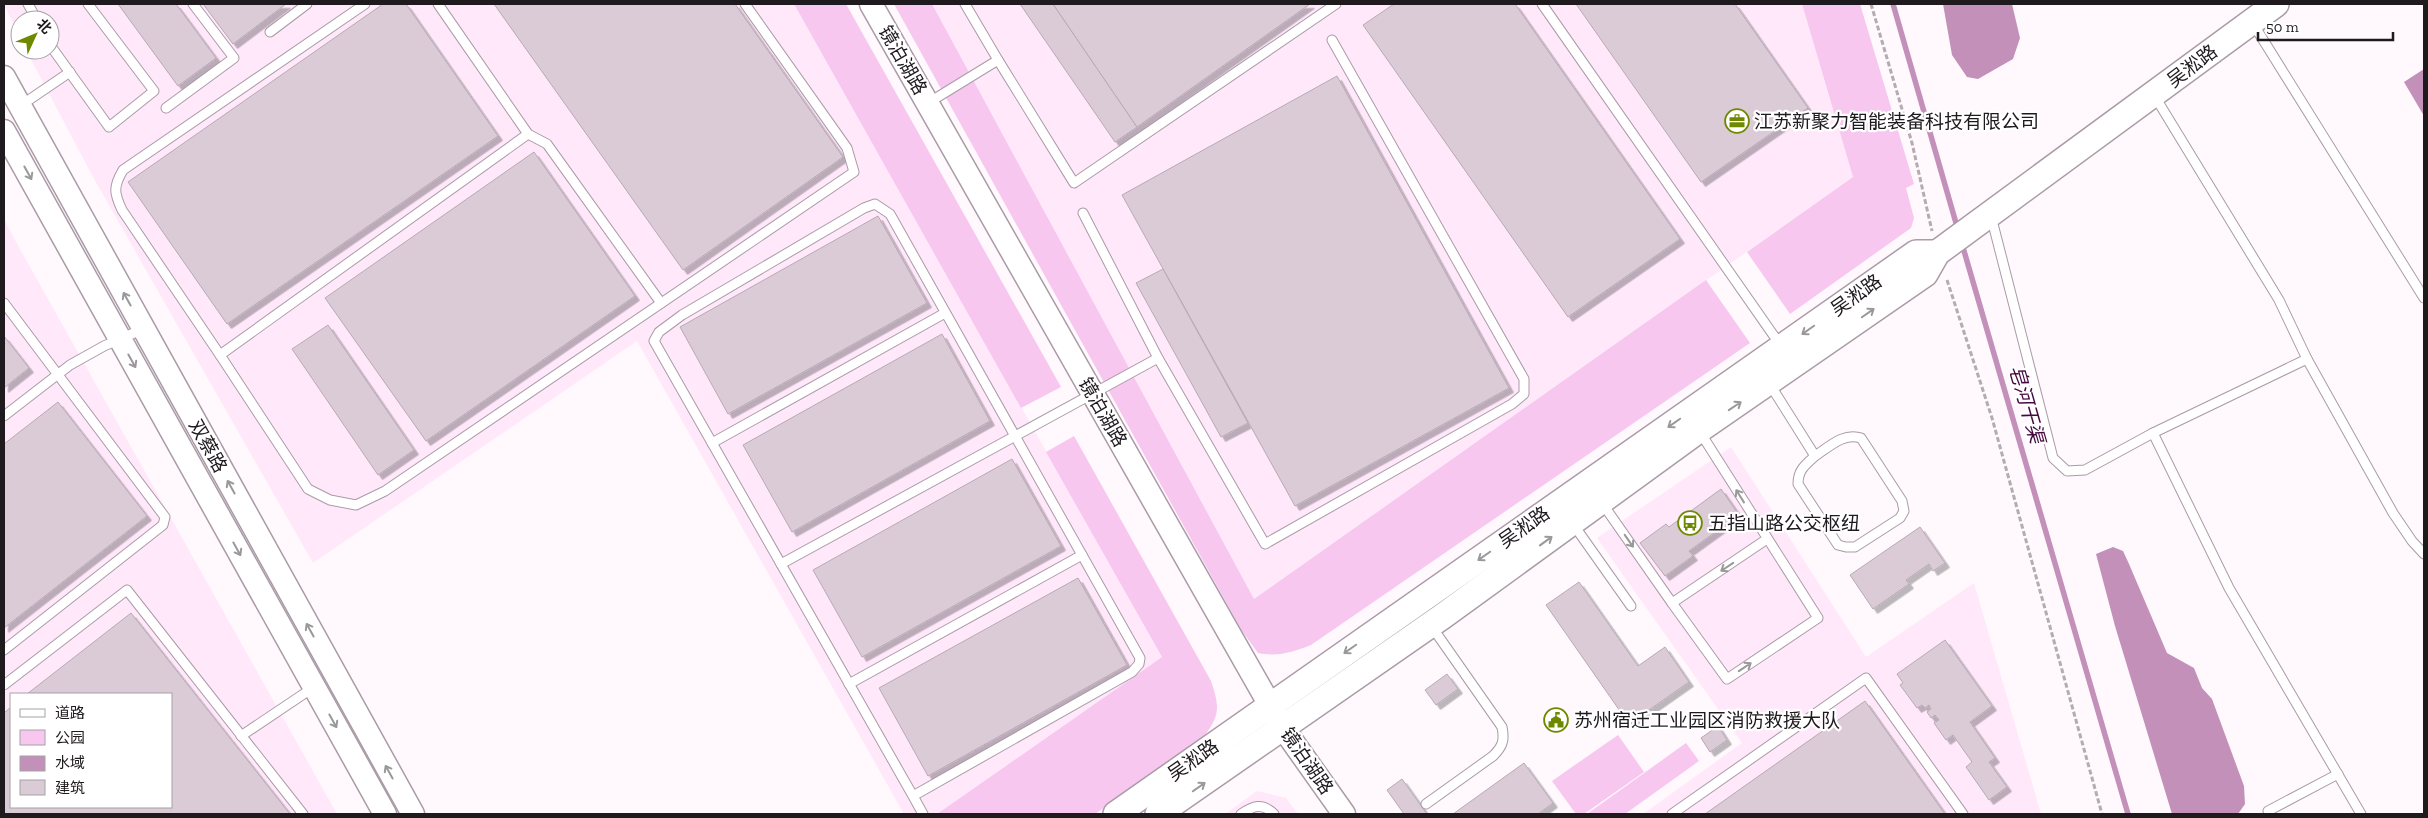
<svg xmlns="http://www.w3.org/2000/svg" width="2428" height="818" font-family="'Zilla Slab','Noto Sans SC',serif">
  <style>
    .built { fill: #ffe8fa; fill-rule: evenodd }
    .green { fill: #f7c7ef }
    .water { fill: #c390ba }
    .lines { fill: none; stroke-linecap: round; stroke-linejoin: round }
    .stream { stroke: #c390ba; stroke-width: 5.5 }
    .building { fill: #dbcbd7; stroke: #b8a9b5; filter: url(#shadow) }
    .service-casing { stroke: #aa9ba7; stroke-width: 11 }
    .tertiary-casing { stroke: #aa9ba7; stroke-width: 25 }
    .secondary-casing { stroke: #aa9ba7; stroke-width: 28 }
    .path { stroke: #b3adb2; stroke-width: 3; stroke-dasharray: 5 2.5; stroke-linecap: butt }
    .service { stroke: #fff; stroke-width: 9 }
    .tertiary { stroke: #fff; stroke-width: 22 }
    .secondary { stroke: #fff; stroke-width: 25 }
    .oneway { stroke: #9a989a }
    .labels { text-anchor: middle; dominant-baseline: central; stroke-width: 4.5; stroke-linejoin: round; paint-order: stroke }
    .street-label { font-size: 19px; fill: #1f1a1e; stroke: #fff }
    .poi-label { font-size: 19px; fill: #1f1a1e; stroke: #fff; text-anchor: start }
    .water-label { font-size: 20px; font-style: italic; fill: #460841; stroke: #fff }
  </style>
  <defs>
    <filter id="shadow"><feDropShadow dx="4.5" dy="4.5" stdDeviation="0" flood-color="#0004"/></filter>
  </defs>
  <rect width="100%" height="100%" fill="#fff8fd"/>
  <!-- built -->
  <g class="built">
    <path d="M4,4H794L1162,657L937,814H904L637,341L313,563L93,177L26,50H50V20H20V38Z"/>
    <path d="M931,4H1802L1853,177L1254,599Z"/>
    <path d="M4,219L16,242L337,814H4ZM11,694H171V807H11Z"/>
    <path d="M1731,447L1866,657L1974,583L2041,814H1643L1742,743L1597,538Z"/>
    <path d="M1257,791L1286,798L1298,814H1225Z"/>
  </g>
  <!-- green -->
  <g class="green">
    <path d="M794,4H846L1061,387L1021,408Z"/>
    <path d="M894,4H932L1254,599L1706,280L1750,343L1311,645C1293,652 1278,657 1258,653L1242,631Z"/>
    <path d="M1802,4H1860L1914,184L1906,188L1914,218L1911,228L1790,314L1747,252L1853,177Z"/>
    <path d="M1074,436L1211,681C1220,708 1220,715 1203,738L1095,814H937L1162,657L1046,452Z"/>
    <path d="M1618,735L1644,772L1584,814H1576L1552,781Z"/>
    <path d="M1686,743L1699,761L1625,814H1587Z"/>
  </g>
  <!-- water -->
  <g class="water">
    <path d="M1943,4H2012L2020,38L2013,59L1978,79L1967,77L1952,55Z"/>
    <path d="M2424,69V116L2404,82Z"/>
    <path d="M2113,547L2123,551L2129,564L2167,653L2194,668L2202,688L2212,699L2244,786L2245,804L2238,814H2172L2115,626L2096,554Z"/>
  </g>
  <g class="lines">
    <!-- stream -->
    <g class="stream">
      <path d="M1893,4L1958,230"/>
      <path d="M1962,244L2128,814"/>
    </g>
  </g>
  <!-- building -->
  <g class="building">
    <path d="M118,4H176L216,58L178,86Z"/>
    <path d="M203,4H286L233,44Z"/>
    <path d="M383,4H406L498,136L227,324L128,182Z"/>
    <path d="M494,4H735L843,157L683,270Z"/>
    <path d="M1020,4H1053L1137,127L1115,142Z"/>
    <path d="M1053,4H1310L1137,127Z"/>
    <path d="M1394,4H1515L1680,239L1568,317L1363,25Z"/>
    <path d="M1576,4H1735L1808,108L1701,182Z"/>
    <path d="M1337,76L1509,388L1295,506L1122,195Z"/>
    <path d="M534,152L635,296L426,441L325,298Z"/>
    <path d="M878,216L927,303L728,414L680,327Z"/>
    <path d="M1163,269L1248,423L1221,437L1136,283Z"/>
    <path d="M328,325L414,450L378,475L292,349Z"/>
    <path d="M942,334L990,421L792,532L743,445Z"/>
    <path d="M4,336L29,368L4,388Z"/>
    <path d="M58,402L147,516L4,628V444Z"/>
    <path d="M1012,459L1061,546L862,657L813,570Z"/>
    <path d="M1721,489L1739,515L1689,551L1693,556L1665,576L1640,543L1666,524L1669,527Z"/>
    <path d="M1920,527L1945,563L1933,571L1929,564L1906,580L1909,584L1873,609L1850,575Z"/>
    <path d="M1078,578L1127,665L928,776L879,688Z"/>
    <path d="M1579,582L1638,666L1665,647L1689,682L1629,724L1546,605Z"/>
    <path d="M131,613L290,814H4V713L11,707V807H171V694H27Z"/>
    <path d="M1945,640L1992,706L1970,722L1995,758L1989,762L2007,787L1989,800L1966,767L1972,762L1953,735L1946,740L1934,723L1939,720L1935,715L1931,718L1927,712L1931,709L1929,705L1925,708L1922,705L1917,708L1900,685L1903,683L1897,674Z"/>
    <path d="M1447,674L1458,689L1436,705L1425,690Z"/>
    <path d="M1865,701L1945,814H1705Z"/>
    <path d="M1718,726L1727,740L1710,752L1701,738Z"/>
    <path d="M1524,763L1553,803L1538,814H1453Z"/>
    <path d="M1402,779L1427,814H1404L1387,790Z"/>
  </g>
  <g class="lines">
    <!-- service casing -->
    <g class="service-casing">
      <g id="service">
        <path d="M28,4L37,20"/>
        <path d="M438,4L528,134L220,355L308,489L330,500L356,505L385,491L854,172L847,148L745,4"/>
        <path d="M965,4L998,60"/>
        <path d="M1542,4L1781,346"/>
        <path d="M2252,22L2424,298"/>
        <path d="M270,32L307,4"/>
        <path d="M50,45L109,127L154,91L88,4"/>
        <path d="M2154,95L2279,300L2307,359L2393,513L2412,541L2424,554"/>
        <path d="M928,103L998,60L1074,183L1336,4"/>
        <path d="M20,106L70,72"/>
        <path d="M166,108L234,58L193,4"/>
        <path d="M528,134L547,144L661,303"/>
        <path d="M1083,213L1158,358"/>
        <path d="M1991,216L2053,458L2067,471L2085,470L2153,433L2307,359"/>
        <path d="M4,303L165,517L163,525L4,650"/>
        <path d="M220,355L122,210C114,193 113,187 123,170L365,4"/>
        <path d="M1769,383L1815,456C1829,447 1844,432 1861,438L1902,501L1904,511L1900,518L1855,547H1846L1838,545L1798,484C1798,470 1805,465 1815,456"/>
        <path d="M4,416L70,365L104,346L143,329"/>
        <path d="M1700,432L1818,618L1727,679L1672,603L1767,539"/>
        <path d="M2153,433L2229,588L2361,814"/>
        <path d="M712,443L945,313"/>
        <path d="M1602,503L1672,603"/>
        <path d="M1573,524L1631,606"/>
        <path d="M781,564L1158,358L1265,544L1512,404L1524,394V379L1332,40"/>
        <path d="M849,684L1082,555"/>
        <path d="M4,685L127,590L303,814"/>
        <path d="M241,736L314,687"/>
        <path d="M913,796L1132,672L1139,664L1140,658L890,214L875,204L864,208L682,315L659,332L654,341C741,493 827,645 913,796L923,814"/>
        <path d="M1426,804L1493,756C1502,747 1505,741 1502,727L1432,627"/>
        <path d="M1241,814C1253,806 1262,802 1274,814"/>
        <path d="M1672,814L1866,678L1963,814"/>
        <path d="M2270,814L2268,811L2338,774"/>
      </g>
    </g>
    <!-- tertiary casing -->
    <g class="tertiary-casing">
      <g id="tertiary">
        <path d="M871,4L1283,728L1344,814"/>
        <path d="M4,77L413,814"/>
        <path d="M4,131L385,814"/>
      </g>
    </g>
    <!-- secondary casing -->
    <g class="secondary-casing">
      <g id="secondary">
        <path d="M1116,814L1916,253H1937"/>
        <path d="M1158,814L1443,616L1699,430L1925,274L1937,253L2276,4"/>
      </g>
    </g>
    <!-- path -->
    <g class="path">
      <path d="M1871,4L1912,143L1932,231"/>
      <path d="M1947,280L1992,418L2102,814"/>
    </g>
    <!-- service -->
    <use href="#service" class="service"/>
    <!-- tertiary -->
    <use href="#tertiary" class="tertiary"/>
    <!-- secondary -->
    <use href="#secondary" class="secondary"/>
  </g>
  <!-- one-way arrows -->
  <defs><path id="oneway-shaft" d="M-6 0H5M1.5-3L5.5 0L1.5 3" fill="none" stroke-width="1.6" stroke-linecap="round" stroke-linejoin="round" transform="scale(1.25)"/></defs>
  <g class="oneway">
    <use href="#oneway-shaft" transform="translate(28 173) rotate(61)"/>
    <use href="#oneway-shaft" transform="translate(127 299) rotate(-119)"/>
    <use href="#oneway-shaft" transform="translate(1868 313) rotate(-35)"/>
    <use href="#oneway-shaft" transform="translate(1808 330) rotate(145)"/>
    <use href="#oneway-shaft" transform="translate(132 361) rotate(61)"/>
    <use href="#oneway-shaft" transform="translate(1735 406) rotate(-34)"/>
    <use href="#oneway-shaft" transform="translate(1674 423) rotate(145)"/>
    <use href="#oneway-shaft" transform="translate(231 487) rotate(-119)"/>
    <use href="#oneway-shaft" transform="translate(1740 496) rotate(-122)"/>
    <use href="#oneway-shaft" transform="translate(1546 541) rotate(-36)"/>
    <use href="#oneway-shaft" transform="translate(1629 541) rotate(55)"/>
    <use href="#oneway-shaft" transform="translate(237 549) rotate(61)"/>
    <use href="#oneway-shaft" transform="translate(1484 556) rotate(145)"/>
    <use href="#oneway-shaft" transform="translate(1727 567) rotate(146)"/>
    <use href="#oneway-shaft" transform="translate(310 630) rotate(-119)"/>
    <use href="#oneway-shaft" transform="translate(1350 649) rotate(145)"/>
    <use href="#oneway-shaft" transform="translate(1745 667) rotate(-34)"/>
    <use href="#oneway-shaft" transform="translate(333 721) rotate(61)"/>
    <use href="#oneway-shaft" transform="translate(389 772) rotate(-119)"/>
    <use href="#oneway-shaft" transform="translate(1199 787) rotate(-35)"/>
  </g>
  <!-- icons -->
  <defs>
    <g id="office-ring" transform="scale(1.25)"><circle r="9.5" fill="#fff" stroke="#6e8900" stroke-width="1.5"/><path d="M-6-3h4V-5.5h4V-3h4V5H-6ZM-1-4.5V-3h2v-1.5ZM-6 0V1H6V0Z" fill="#6e8900"/></g>
    <g id="bus-ring" transform="scale(1.25)"><circle r="9.5" fill="#fff" stroke="#6e8900" stroke-width="1.5"/><path d="M-5-6H5V4H4V6H2V4H-2V6H-4V4H-5ZM-3.5-4V0h7V-4ZM-3.5 1.2v1.5H-2V1.2ZM2 1.2v1.5H3.5V1.2Z" fill="#6e8900"/></g>
    <g id="civic-ring" transform="scale(1.25)"><circle r="9.5" fill="#fff" stroke="#6e8900" stroke-width="1.5"/><path d="M-.6-6.5H3V-4.5H.6V-3L4-1V1h2V6H-6V1h2V-1L-.6-3ZM-1.2 2.5V6h2.4V2.5Z" fill="#6e8900"/></g>
  </defs>
  <g fill-rule="evenodd">
    <use href="#office-ring" x="1737" y="121"/>
    <use href="#bus-ring" x="1690" y="523"/>
    <use href="#civic-ring" x="1556" y="720"/>
  </g>
  <g class="labels">
    <!-- street labels -->
    <g class="street-label">
      <text transform="translate(903 60) rotate(60)">镜泊湖路</text>
      <text transform="translate(2192 66) rotate(-37)">吴淞路</text>
      <text transform="translate(1856 295) rotate(-35)">吴淞路</text>
      <text transform="translate(1103 412) rotate(60)">镜泊湖路</text>
      <text transform="translate(208 446) rotate(61)">双蔡路</text>
      <text transform="translate(1524 527) rotate(-35)">吴淞路</text>
      <text transform="translate(1193 760) rotate(-35)">吴淞路</text>
      <text transform="translate(1307 761) rotate(55)">镜泊湖路</text>
    </g>
    <!-- poi labels -->
    <g class="poi-label">
      <text x="1754" y="121">江苏新聚力智能装备科技有限公司</text>
      <text x="1708" y="523">五指山路公交枢纽</text>
      <text x="1574" y="720">苏州宿迁工业园区消防救援大队</text>
    </g>
    <!-- water labels -->
    <g class="water-label">
      <text transform="translate(2027 404) rotate(74)">皂河干渠</text>
    </g>
  </g>
  <!-- border -->
  <rect width="2428" height="818" fill="none" stroke="#1f1a1e" stroke-width="10"/>
  <!-- legend -->
  <rect x="10" y="693" width="162" height="115" fill="#ffffff" stroke="#a5a3a5"/>
  <rect x="20" y="709" width="25" height="8" fill="#ffffff" stroke="#a5a3a5"/>
  <text x="55" y="718" font-size="15" fill="#1f1a1e">道路</text>
  <rect x="20" y="730" width="25" height="15" fill="#f7c7ef" stroke="#a5a3a5"/>
  <text x="55" y="743" font-size="15" fill="#1f1a1e">公园</text>
  <rect x="20" y="756" width="25" height="15" fill="#c390ba" stroke="#a5a3a5"/>
  <text x="55" y="768" font-size="15" fill="#1f1a1e">水域</text>
  <rect x="20" y="780" width="25" height="15" fill="#dbcbd7" stroke="#a5a3a5"/>
  <text x="55" y="793" font-size="15" fill="#1f1a1e">建筑</text>
  <!-- north arrow -->
  <g transform="translate(35 35) rotate(46)"><circle r="24" fill="#ffffff" stroke="#a5a3a5"/>
  <path d="M0-4L9 19L0 12L-9 19Z" fill="#6e8900"/>
  <text y="-8" font-size="14" font-weight="bold" text-anchor="middle" fill="#1f1a1e">北</text>
  </g>
  <!-- scale -->
  <path d="M2258 32v8h135v-8" fill="none" stroke="#1f1a1e" stroke-width="2.5"/>
  <text x="2266" y="32" font-size="15" fill="#1f1a1e" stroke="#ffffff" stroke-width="4" paint-order="stroke">50 m</text>
</svg>
